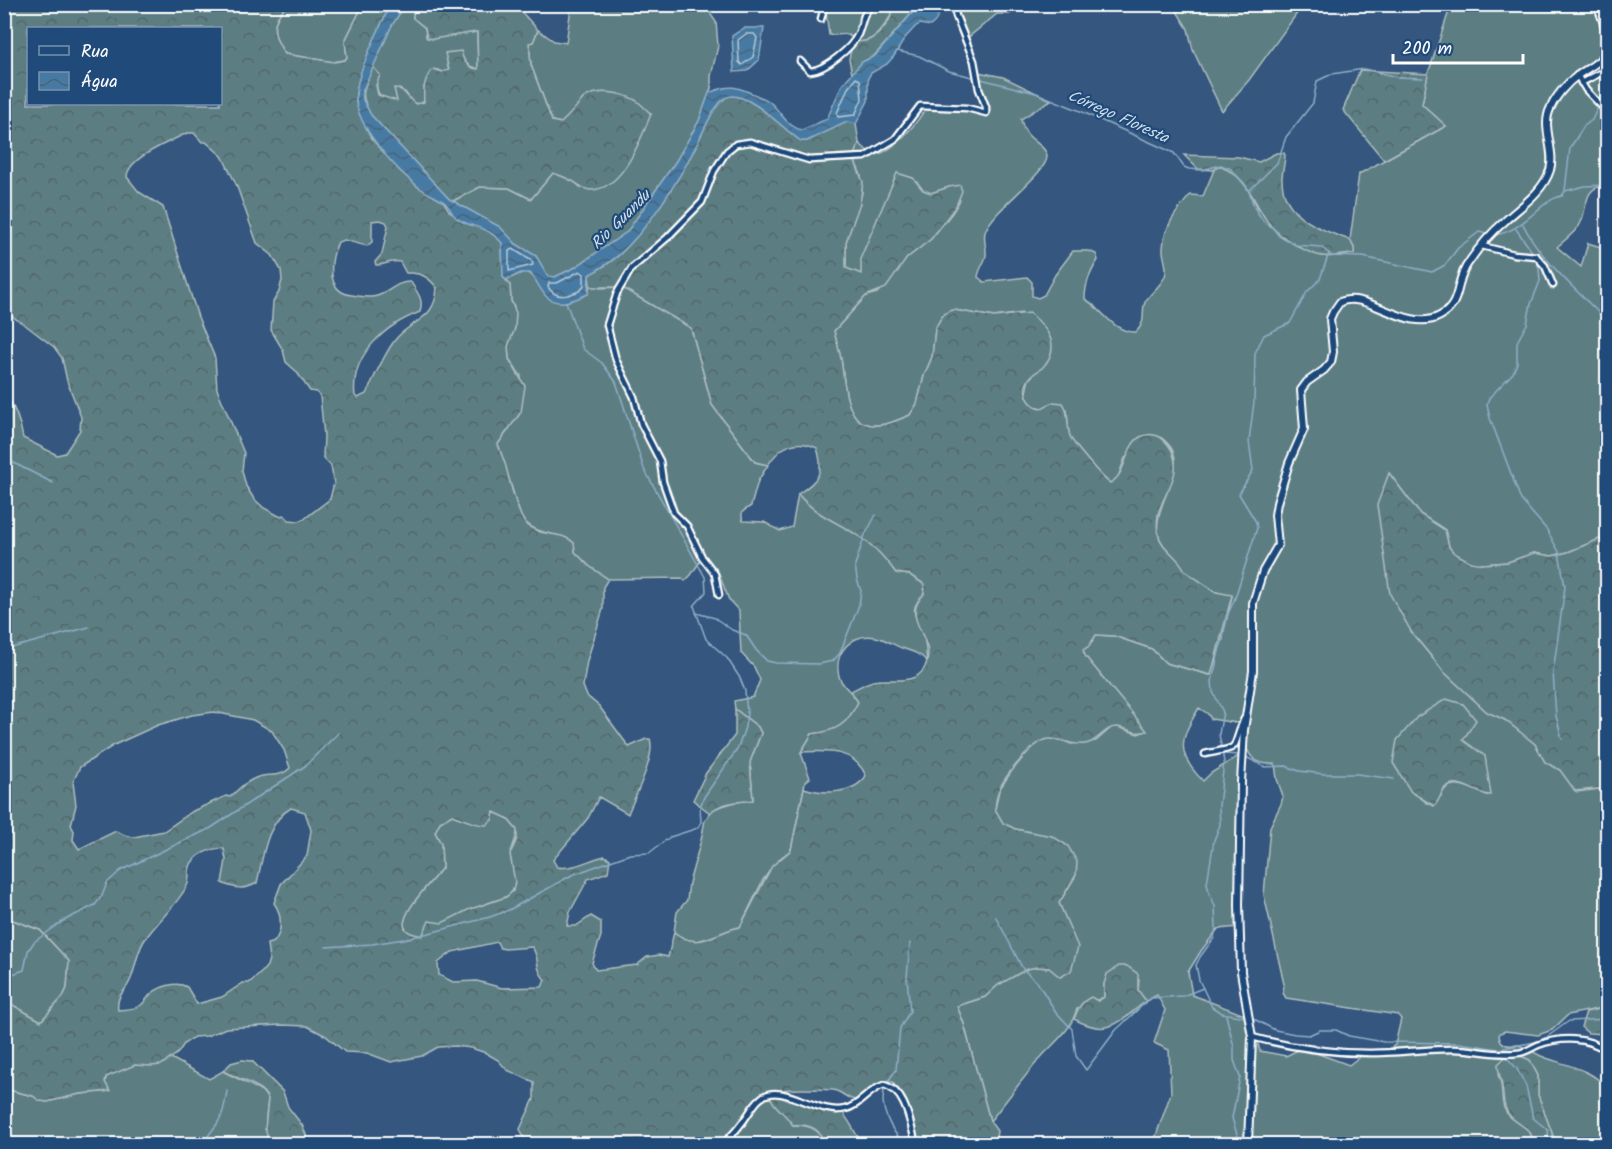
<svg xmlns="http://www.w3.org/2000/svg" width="1612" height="1149" font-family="Kalam,sans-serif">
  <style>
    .grass { fill: #5c7e83; stroke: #aebec1; stroke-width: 1.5; fill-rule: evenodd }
    .forest { fill: url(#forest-crowns); stroke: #aebec1; stroke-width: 1.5; fill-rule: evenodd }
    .water { fill: url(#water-waves); stroke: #90afc8; stroke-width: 1.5 }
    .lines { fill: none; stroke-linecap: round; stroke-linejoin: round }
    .shore { stroke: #b5cada; stroke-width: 1.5 }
    .stream { stroke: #90afc8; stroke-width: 1.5 }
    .street-casing { stroke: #fff; stroke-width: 9 }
    .secondary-casing { stroke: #fff; stroke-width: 10 }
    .street { stroke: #1f4a7a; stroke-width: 4.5 }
    .secondary { stroke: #1f4a7a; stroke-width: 6 }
    .labels { text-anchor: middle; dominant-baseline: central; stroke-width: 4.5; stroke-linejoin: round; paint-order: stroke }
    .water-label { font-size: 16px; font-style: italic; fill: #d1dee8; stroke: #1f4a7a }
  </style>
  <defs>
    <pattern id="forest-crowns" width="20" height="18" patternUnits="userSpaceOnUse" patternTransform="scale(1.5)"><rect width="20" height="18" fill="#5c7e83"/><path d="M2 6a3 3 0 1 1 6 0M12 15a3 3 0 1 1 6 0" fill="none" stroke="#546568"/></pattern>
    <pattern id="water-waves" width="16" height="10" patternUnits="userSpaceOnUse" patternTransform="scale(1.5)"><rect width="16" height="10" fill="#467aa3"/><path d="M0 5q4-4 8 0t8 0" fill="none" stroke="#496378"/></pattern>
  </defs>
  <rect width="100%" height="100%" fill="#35567e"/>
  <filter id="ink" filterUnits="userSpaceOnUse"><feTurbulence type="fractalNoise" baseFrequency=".0167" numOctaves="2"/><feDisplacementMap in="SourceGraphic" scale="12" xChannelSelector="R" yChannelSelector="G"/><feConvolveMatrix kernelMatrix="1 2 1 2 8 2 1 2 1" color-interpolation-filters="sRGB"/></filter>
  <g filter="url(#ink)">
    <!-- grass -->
    <g class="grass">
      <path d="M1227,4L1246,6L1247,4L1303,5L1249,80L1222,111L1193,50L1188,29L1173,5Z"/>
      <path d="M287,5H363L345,41L347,57L345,60L333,62L285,54C271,34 270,22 287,5Z"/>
      <path d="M405,5H414L413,18L425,28L426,37L477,32L478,69L467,65L463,60L447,63L449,71L442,72L438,70L431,71L424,87V102L420,104L413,103L405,92L397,98V102C367,94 382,89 373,67L392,25Z"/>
      <path d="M570,5H709L711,15L716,22L718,46L711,76V88L699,121L676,161L627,232L574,268L555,277H548L536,256L516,244L500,227L453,201L480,187L509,188L531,199L553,173L573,180L581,188L651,114L637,102L584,98L573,112L561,123L552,121L531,65L529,42H533L538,30L554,41L566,43L570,15Z"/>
      <path d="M828,5H895C892,16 875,44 861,42C856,42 852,37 848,35C843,33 835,36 829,35L826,12Z"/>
      <path d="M954,5H1024L1023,7L1009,14H997L965,40L951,12Z"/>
      <path d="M1451,5H1598C1603,18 1612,46 1605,59C1600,66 1589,71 1582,76L1585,80L1607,67V186C1581,185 1589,211 1579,226C1573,234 1564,241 1557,247L1581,267L1588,243L1604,248L1607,227V536L1568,552L1552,556L1534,553L1508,562L1483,564L1471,563L1454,553L1449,547L1445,530L1420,514L1389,473L1412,633L1444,672L1487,711L1505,720L1526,736L1535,744L1545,762L1560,770L1577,792L1607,788V1007L1568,1015L1552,1030L1538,1035L1505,1031L1500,1033L1499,1036C1501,1045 1509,1047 1516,1044C1525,1047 1533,1052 1541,1056C1559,1064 1603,1070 1607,1094C1611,1109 1607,1129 1607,1144H1556L1538,1095V1076L1530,1060L1518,1055L1498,1075C1504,1086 1500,1097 1504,1108C1511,1125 1530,1121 1534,1144H1153L1171,1093L1169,1050L1154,1043L1165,1010L1157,995L1146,1001L1138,991L1139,980L1104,984V997L1077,1009C1070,1031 1059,1038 1044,1054C1025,1075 1008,1099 990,1121L964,1024L957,1006L985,997L998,985L1027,969L1037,967L1050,968L1077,947L1059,903L1076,875L1031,832L1015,829L1003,823L995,809L999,790L1011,772L1030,749L1046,738L1059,739L1071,744L1096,741L1112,727H1118L1138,734L1146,731L1085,656L1083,650L1089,646L1096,635L1114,636L1152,649L1166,663L1210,675L1221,644L1232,596L1216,592L1184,571C1179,556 1161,550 1158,533C1152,501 1200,458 1157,436L1125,458L1118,477L1111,483C1104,481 1073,444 1070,437C1067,428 1068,418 1067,409C1050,408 1023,413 1027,388C1028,382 1028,380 1033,375L1022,313L994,317L954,310L949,311L942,316L935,329L932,357L924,376L917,404L910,415C896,421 875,431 860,421C844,410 844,375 841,359C839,349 836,340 834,331L866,296L877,293L907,258L931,239L952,213L960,200L949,187L931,193L923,190L917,182L861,274L846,268V242L862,193L861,175L854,159L859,143L872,155C890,156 921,120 927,104L983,110L976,85L978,72L1003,77L1051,100L1021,119C1022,123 1023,128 1026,132C1030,140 1047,147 1047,156C1048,173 993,209 985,232C983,240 987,248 986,255C985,263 979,268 978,277L984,282L1027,277L1032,282V296L1038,298L1044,295L1055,275L1073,251H1089L1096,254L1098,260C1090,273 1085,284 1085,299C1103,309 1113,333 1136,332C1148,319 1140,315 1145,302C1150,293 1161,286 1165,276C1169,267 1162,258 1163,248C1164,226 1177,211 1190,195L1203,196L1214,170L1219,166C1246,176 1245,188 1259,209C1271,226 1301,252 1322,256C1331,258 1344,254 1354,254V248L1350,240L1359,174L1446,126L1422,104L1427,77ZM1199,708L1208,714L1211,719L1237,723C1247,744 1245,766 1275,764L1277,779L1283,796L1281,804L1270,827L1264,895L1284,984L1283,993L1286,998L1398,1015L1401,1019L1395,1045C1386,1051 1377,1053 1367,1051L1349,1065L1316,1053L1306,1046L1286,1056L1260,1051L1250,1017L1192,995L1188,972L1201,951L1218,929L1239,927L1240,755L1211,773L1203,781C1175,753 1180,739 1199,708ZM1427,712L1463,740L1487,795C1473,789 1448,775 1441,796L1427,803L1416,794L1417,717Z"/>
      <path d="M526,271L535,278L542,289L566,302L588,294L590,285L600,288L621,287L691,328L712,405L755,462L768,465L758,481L751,506C743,511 740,511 743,521L764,522L780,531L792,527L798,494C816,516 841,523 863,539C876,548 887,560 896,573L910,575L924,584V594C905,613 919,617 924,637C926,645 926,653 927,661C921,654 911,651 902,648C894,645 885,639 876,637C852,632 833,653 839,676C841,686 853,692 858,702C847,725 837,731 812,734L801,753L810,778L805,782L804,788L791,850L779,859L763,880L740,927C714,932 698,952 674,932L677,912L687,900L689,883L701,840L705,820L713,809L735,802L753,800L750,762L761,733L758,727L735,709L734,701L753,697L760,680L754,667L741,653L739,611L729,600L719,574L703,557L691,575L685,581L682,578L608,579L589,566L575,552L574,543C556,531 534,536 521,517L498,444L521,412V376L509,359L508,346L515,328L514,306L511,301L510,286L506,280Z"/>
      <path d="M494,812L507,818L517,830C517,841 510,848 511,857C511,867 518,879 513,889C510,897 501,899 494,901C468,910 445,921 422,936C416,935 408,934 405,928C398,914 434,879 442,868L441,844L435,832L440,822L452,815C468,820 488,833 494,812Z"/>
      <path d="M4,917L40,930L69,961L67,988L63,997L41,1021L11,1004L5,1003Z"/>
      <path d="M171,1058L209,1079L223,1071L262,1091L268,1099C267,1113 262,1132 271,1144H5L4,1089L33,1096L47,1102L80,1094L110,1091L105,1082L106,1077C114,1073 124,1067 133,1065C151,1062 153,1070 171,1058Z"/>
      <path d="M768,1092L793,1125C808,1125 821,1128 824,1144H726L752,1110L759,1097Z"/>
    </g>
    <!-- forest -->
    <g class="forest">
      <path d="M5,5H287C270,22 271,34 285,54L334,62L345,60L347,57L345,41L363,5H390L368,54L356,93V103L371,138L400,171L418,187L444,202L449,211L487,230L502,242L503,277L510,285L511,301L516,313L515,328L508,346L509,359L525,386L521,412L498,444C500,452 504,459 506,467C509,479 518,516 526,524C529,527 535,530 538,531C551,536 564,533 574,543L575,552L589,566L608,579L603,587V609L587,661L583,686L587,696L599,706L629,747L646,739H650C656,756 635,796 628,814L599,797L588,818L553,860L557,867C573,870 590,859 605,856L610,859L608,872L588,879L570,912L567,926H576L591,916L601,922V936L592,963L596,970L637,965L647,957L659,955L668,957L674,932C698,952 714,932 740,927L772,866L791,850L804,788C823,794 853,795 866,776C854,748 826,751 801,752L812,734C837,731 847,725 858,702L851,691C858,688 865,683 873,681C889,677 915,687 925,667C939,638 898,621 924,594V584L910,575L896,573C887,560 876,548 863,539C841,523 816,516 798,494C818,480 825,474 817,448C796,437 779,447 768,465L755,462L712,405L691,328L621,287H593L590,285L589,275C600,269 614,261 623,251C651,222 678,182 696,146C703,133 716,95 732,96C754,96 783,129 801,141H807L848,121L856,124L859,143L854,159L863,182L860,203L846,242V268L861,274V257L897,173L913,178L923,190L931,193L949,187L960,185L962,191L956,206L931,239L907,258L886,288L866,296L834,331C836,340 839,349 841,359C844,375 844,410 860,421C875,431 896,421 910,415L917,404L924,376L932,357L935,329L942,316L949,311L954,310L994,317L1030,313C1048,329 1062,346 1043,367C1039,371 1032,374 1029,379C1021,391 1028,404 1040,409L1053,402L1063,403C1070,413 1066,425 1070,436C1072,443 1104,480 1110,483C1127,475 1124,447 1140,437C1146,434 1153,434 1158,436C1164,439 1168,444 1171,449C1184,476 1163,492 1158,515C1157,521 1157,528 1158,534C1162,550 1179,556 1185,571L1216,592L1232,595L1211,675L1166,663L1152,649L1114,636L1096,635L1089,646L1083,650L1085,656L1147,731C1132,736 1129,727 1116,727C1104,727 1098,743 1085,744C1072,746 1062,738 1049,739C1034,740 1005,776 999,790C996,796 996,803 995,809L1003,823L1015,829L1052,836L1068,846L1077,862L1076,875L1059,903L1078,947L1071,971L1060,977L1049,968L1037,967L1027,969L998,985L985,997L957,1006L964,1024L990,1121L997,1131L996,1138L989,1144H920L893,1082C876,1081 869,1092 855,1100C847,1099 841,1091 833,1090C816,1089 798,1088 782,1090L790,1097L834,1109L838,1108C852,1121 852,1131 863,1144H824C821,1128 808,1124 793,1125C785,1113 772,1106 768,1092C756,1096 736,1133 726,1144H522L525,1141L520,1129L534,1099V1082L507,1070L498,1060L486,1053L471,1048L456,1046L438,1047L422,1056L391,1062L367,1053L345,1052L326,1036L307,1026L282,1025L226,1028L207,1036L194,1037L184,1044L178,1053L161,1065L151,1066L135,1065L106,1077L105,1082L110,1091L80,1094L47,1102L40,1101L33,1096L5,1089V1003L11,1004L41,1021L63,997L67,988L69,961L40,930L5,917V393C15,407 20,420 23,438L57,455L65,453L80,430L81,417L67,381L62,358L54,347L24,324L8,314L5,309ZM28,28H220V104H28ZM187,133H194L202,142H206L222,156L236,184L257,243L272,255L281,270L282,280L279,292L273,302L271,330L283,350L286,362L296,371L310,391L316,392L320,396L324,436L323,458L331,466L334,483L330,499L304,519L299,521L289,520L284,515L279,516L264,508L254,499L246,486L242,471L244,453L217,389L215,358L198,317L163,207L139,192L127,177C127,158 171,141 187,133ZM380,220L386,222L388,226L382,254L375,262L376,265C385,266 392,259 400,262L406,273C420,272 429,277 437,288C435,321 412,319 395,340C384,354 374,378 366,394L358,398L355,396C350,354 386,325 420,312C424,298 417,293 411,282C397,281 390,292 377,296C371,298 364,297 358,296C354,295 348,295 344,293C326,285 331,257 338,242L344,240L367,246L372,242V221ZM214,712L253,720L272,731L284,750L290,768C282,777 269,774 258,777C246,781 239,789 230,797L226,796L193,811L164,831L134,837L127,836L116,831L79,849L73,840L74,831L71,825L76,805L73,782L80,767L114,745L158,725L192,715ZM291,808L305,812L311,830L307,856L281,884L274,903C282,914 283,931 274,942L267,944L269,959L267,966L262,972L249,983H243L222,997L197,1004L187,987C177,981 160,986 151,994C148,997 145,1002 141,1005C134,1010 126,1009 118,1010C116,994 125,993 130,981C136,968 136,954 144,941C157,921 175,908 187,886C191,878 186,868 194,860C200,853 214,847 224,849L226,860L222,883C235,889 245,890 257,883C263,857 266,822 291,808ZM494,812L507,818L517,830V839L510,854L515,882L513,891L506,897L468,910L442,923L429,921L422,936C416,934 408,934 405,928C398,914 434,879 442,868L441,844L435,832L440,822L452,815C463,819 475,825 486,825L492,820ZM497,942L500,948L505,949L532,947C541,960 533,965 545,980L542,987L502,988L477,981L453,982L439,975L438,963L452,952Z"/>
      <path d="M414,5H515L538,30L533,42L529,43L531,65L552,121L561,123C569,116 576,107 583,99C597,87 623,93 637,101C642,105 647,110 651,114C641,138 623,191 590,190C581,189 578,183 570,180C565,177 559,175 553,173L531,199L509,188L480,187L453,201L449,199L371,115C358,92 364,90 373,67L380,75L376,85L378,95L397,101L394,88C406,88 407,100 416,104L424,102C423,90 424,76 434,69L442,72L449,70L445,53L461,51C463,60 467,68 478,69L477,32L433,39L427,38L425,28L413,18Z"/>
      <path d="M895,5H919L874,56L862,62L852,74L849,59L853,40C873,48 891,22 895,5Z"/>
      <path d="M1360,70L1428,74L1422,104L1446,126L1384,160L1343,110Z"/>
      <path d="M1276,153H1284L1285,155C1285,163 1282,171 1282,179C1282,216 1321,230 1350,240L1354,248V254C1344,254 1331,258 1322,256C1305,253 1276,235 1267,221C1251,198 1249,177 1219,166L1214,170L1198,169L1184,155L1239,157L1259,162Z"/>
      <path d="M1389,473L1420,514L1445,530L1449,547L1454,553L1471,562L1483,564L1508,562L1534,553L1552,556L1568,552L1607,536V788L1575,791L1560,770L1545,762L1535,744L1505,720L1487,712L1444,672L1412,633L1390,594L1377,505Z"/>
      <path d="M1446,699L1463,704L1476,720L1463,740L1485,756L1491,795C1477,796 1457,774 1444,789C1440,795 1439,802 1434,806L1411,792L1393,763L1397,740L1417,717Z"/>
      <path d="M735,709L758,727L761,733L750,762L753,800C740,802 719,802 710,813L693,800L706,773L735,735Z"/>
      <path d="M1119,966H1127L1138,974V990L1146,1001C1119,1022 1109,1038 1074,1019C1078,1008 1081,1002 1091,997L1098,1001L1104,997V984L1107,974Z"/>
      <path d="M1607,1007V1034L1588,1033L1581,1027L1586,1012Z"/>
      <path d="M1518,1055L1530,1060L1538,1076V1095L1556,1144H1534C1531,1126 1522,1128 1511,1117C1502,1108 1504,1098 1502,1086C1501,1078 1498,1073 1498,1064L1507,1056Z"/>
      <path d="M242,1060L252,1061L283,1092L288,1107L302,1125L309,1142L312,1144H271L265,1129L268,1099C262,1084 237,1079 223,1071L231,1063Z"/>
    </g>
    <!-- water -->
    <g class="water">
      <path d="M390,5H405L392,25L362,92L363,100L371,115L449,199L500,227L516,244L536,256L548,276L555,277L574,268L627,232L676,161L699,121L709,93C731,83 738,87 758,96C763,98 767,99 771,103C781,112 787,127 802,130L827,119L842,85L847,79L862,62L875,56L919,5H937C940,13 938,21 930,26L920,24L916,26L905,38L894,56L887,64L871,73L868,78V101L856,124L847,122L807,141H801C783,129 754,96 732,96C716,96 703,133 696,146C680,178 649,227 623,251C614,260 601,268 589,275L588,294C576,299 559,308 547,297C540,291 537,280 530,273H521L506,280L503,277L502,243C485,224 475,230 458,219C451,215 450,206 444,202C436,197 427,193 420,188C397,171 354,125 356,95C357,70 380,29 390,5Z"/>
      <path d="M744,28H764L759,60L747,71L734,72L732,36Z"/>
    </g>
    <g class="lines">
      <!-- shore -->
      <g class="shore">
        <path d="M746,34H754L757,38L753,57L742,65L739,62L738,40Z"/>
        <path d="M856,78L860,80L862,99L855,115L838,117L837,113L848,88Z"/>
        <path d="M513,249L532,261L533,265L509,271V251Z"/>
        <path d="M580,271L584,274V285L581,290C569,296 556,300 548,287L549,283H557Z"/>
      </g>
      <!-- stream -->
      <g class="stream">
        <path d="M897,51L919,56L949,71L972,77"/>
        <path d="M981,79L1036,93L1078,110L1174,153L1184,167L1189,169L1202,170L1221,165L1231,169L1249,190L1254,207L1264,222L1273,228L1279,236L1296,245L1321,247L1332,256L1363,257L1432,272L1445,265L1458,248L1479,232L1488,234"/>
        <path d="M1602,104L1608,97"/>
        <path d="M1250,190L1277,163L1286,137L1313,103L1317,81L1332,74L1364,69L1397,77L1423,78"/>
        <path d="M1565,190L1570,148L1584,126L1592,120L1598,107"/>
        <path d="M1523,224C1540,260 1580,293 1608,322"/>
        <path d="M1516,229L1533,253"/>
        <path d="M1493,235C1525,232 1539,200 1562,196L1565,191L1585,186L1608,185"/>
        <path d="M1536,259L1539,268L1540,281L1531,304L1527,324L1517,342V363L1513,373L1489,398L1487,404L1490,418L1521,500L1547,530L1559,552L1565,587L1553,672L1556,716L1562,739"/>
        <path d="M4,458L53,483"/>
        <path d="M696,613L715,618L732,630L746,635L756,650L767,661L776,663L819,664L833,661L840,653L859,605L861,591L857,579L855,565L865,535L876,515"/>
        <path d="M4,650L89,627"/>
        <path d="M1224,754L1239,755"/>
        <path d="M1246,757L1265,767L1286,766L1299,771L1324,774H1357L1394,779"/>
        <path d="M1605,806L1608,807"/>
        <path d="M996,917L1023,969L1037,982L1056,1012L1072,1029L1076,1056L1086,1070L1116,1030L1147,1001L1152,998L1183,996L1203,988"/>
        <path d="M326,947L372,944L410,938L490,917L509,910L572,875L630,854L649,853L670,837L695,829L699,826L701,822L700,807L704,797L738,748L745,727L747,713L745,691L740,678L727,658L706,639L694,606L706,592L705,577L644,469L616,382L602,363L583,349L566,302"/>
        <path d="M4,977L24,970L28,951L34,942L63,921L95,905L102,896L107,883L120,871L211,828L305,766L338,733"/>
        <path d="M1226,1015L1234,1047V1060L1240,1077L1232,1118L1240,1144"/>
        <path d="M1245,1017L1222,1013L1212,1007L1199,980L1196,965L1200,957L1214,938L1216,928L1215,906L1209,892L1207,883L1214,840L1220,825L1219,806L1224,762L1219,734L1223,712L1213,692L1212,681L1220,647L1223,640L1225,620L1234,601L1257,528L1256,522L1239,494L1253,470L1249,441L1254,402L1255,353L1264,335L1290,323L1307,292L1320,279L1329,253"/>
        <path d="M1252,1018L1275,1030L1295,1034L1309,1035L1320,1030H1336L1349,1036L1384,1042L1459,1043L1499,1049L1535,1042L1547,1037L1569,1021L1608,1019"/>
        <path d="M1505,1055L1517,1069L1526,1086L1533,1118L1548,1130L1549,1144"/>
        <path d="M886,1084L896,1070L900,1028L910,1011L907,977L910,943"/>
        <path d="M885,1087C878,1107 891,1131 905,1144"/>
        <path d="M205,1144C206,1135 212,1132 217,1124C224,1114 225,1102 227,1091"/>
      </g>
      <!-- street casing -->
      <g class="street-casing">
        <g id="street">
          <path d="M821,19L825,4"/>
          <path d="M800,61L810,71C825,70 852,48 858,34C863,22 862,13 873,4"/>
          <path d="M1577,75L1586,90L1608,113"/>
          <path d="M1581,83L1608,69"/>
          <path d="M1482,246L1514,254L1536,256L1545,266L1553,285"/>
          <path d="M719,595L715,574L702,557L687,526L674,513L663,482L660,461L641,424L634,397L616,360L607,325L617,293L632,268L667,238L702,202L714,171L727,151L736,144L750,142L809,160L865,157L895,139L920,106L967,108L986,113V107L979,89L974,61L956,16L953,4"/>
          <path d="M1205,754C1244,746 1230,752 1244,719"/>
          <path d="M1252,1037C1290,1047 1331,1053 1370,1053C1398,1053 1425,1049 1453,1049C1474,1049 1496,1056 1517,1053C1525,1053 1531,1048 1538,1045C1560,1037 1589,1036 1608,1052"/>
          <path d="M876,1143L880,1144"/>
          <path d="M723,1144C729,1138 736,1131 741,1124C748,1116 753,1104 761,1098C782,1081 818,1116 845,1109C860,1106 869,1089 884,1085C907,1091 910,1125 916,1144"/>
        </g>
      </g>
      <!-- secondary casing -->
      <g class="secondary-casing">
        <path id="secondary" d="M1248,1144L1252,1037L1241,972L1239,905L1241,782L1244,730L1253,671V603L1263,571L1278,545L1275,515L1277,503L1289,463L1304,429L1301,390L1307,382L1324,370L1331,362L1333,352L1330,319L1333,312L1340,302C1366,289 1407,334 1440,316C1463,304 1454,281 1469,262C1479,247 1492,232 1505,221C1521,206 1543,192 1550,170C1556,149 1540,127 1551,107C1556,96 1567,83 1577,76C1585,69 1601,63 1605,53C1611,39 1602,18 1597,4"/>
      </g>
      <!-- street -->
      <use href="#street" class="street"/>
      <!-- secondary -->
      <use href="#secondary" class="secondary"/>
    </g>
  </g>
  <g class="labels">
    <!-- water labels -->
    <g class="water-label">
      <text transform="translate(1118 117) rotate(24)">Córrego Floresta</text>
      <text transform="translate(621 220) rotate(-45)">Rio Guandu</text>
    </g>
  </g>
  <!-- margin -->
  <rect width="1612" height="1149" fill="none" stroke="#1f4a7a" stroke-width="24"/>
  <rect x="12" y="12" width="1588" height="1125" fill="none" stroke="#fff" stroke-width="2" filter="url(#ink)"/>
  <!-- legend -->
  <rect x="27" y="27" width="195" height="78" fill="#1f4a7a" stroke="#7992af" stroke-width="1.5"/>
  <rect x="39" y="46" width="30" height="9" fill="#1f4a7a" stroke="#7992af" stroke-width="1.5"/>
  <text x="81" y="57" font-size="18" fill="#ffffff">Rua</text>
  <rect x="39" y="72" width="30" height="18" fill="url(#water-waves)" stroke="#7992af" stroke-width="1.5"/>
  <text x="81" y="87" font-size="18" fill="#ffffff">Água</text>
  <!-- scale -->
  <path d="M1393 54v9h130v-9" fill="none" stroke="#ffffff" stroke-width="3"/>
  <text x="1402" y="54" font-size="18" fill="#ffffff" stroke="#1f4a7a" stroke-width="4.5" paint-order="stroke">200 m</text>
</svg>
